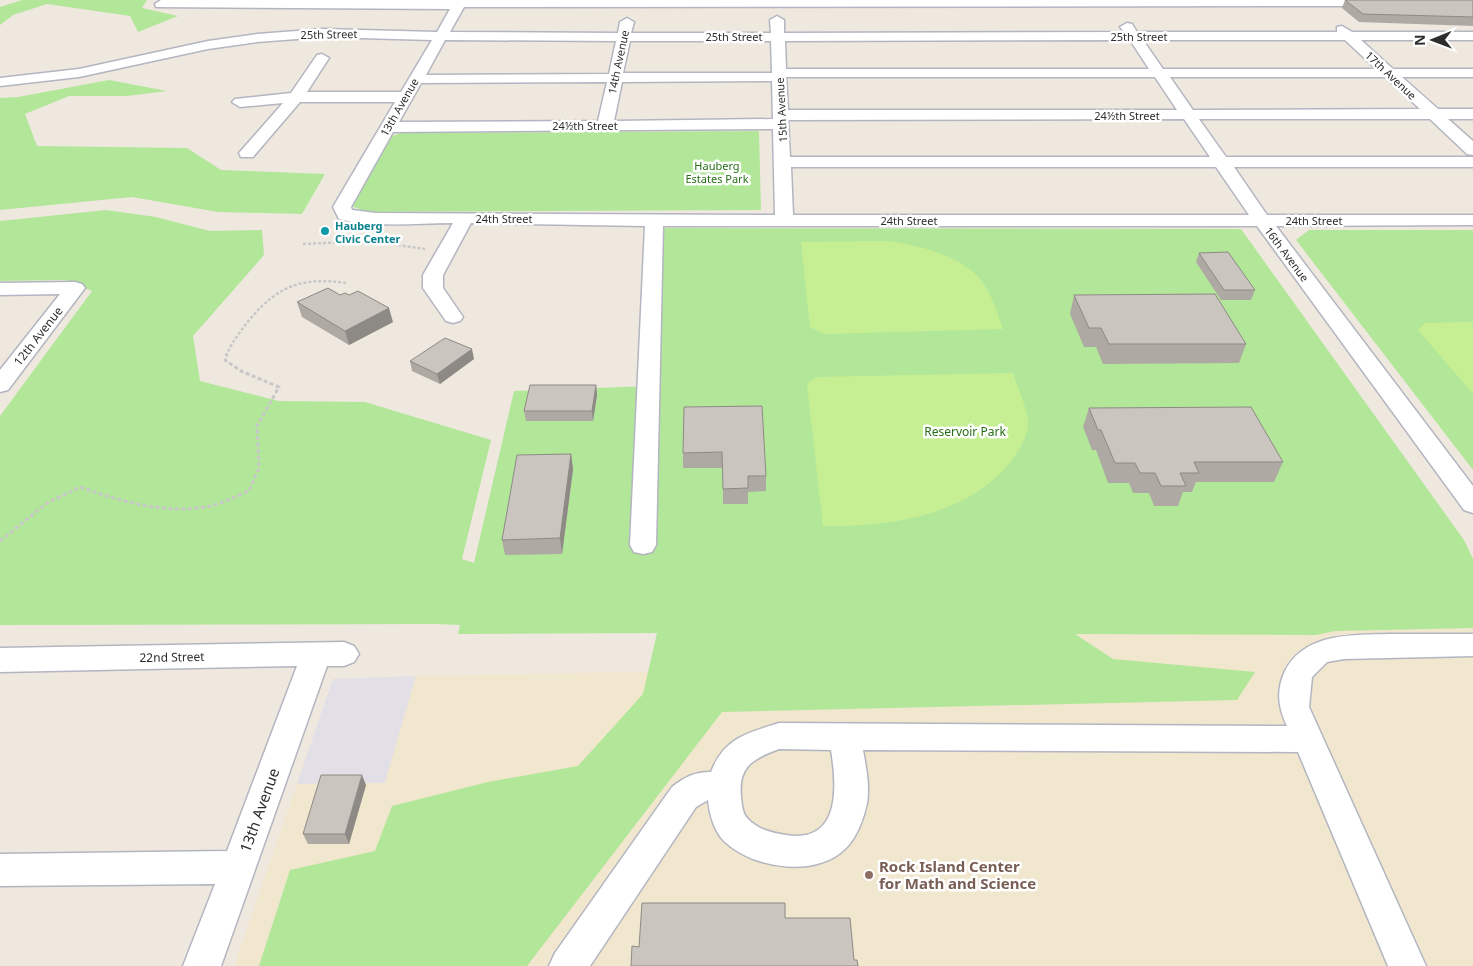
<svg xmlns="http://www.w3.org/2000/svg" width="1473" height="966" font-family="'Noto Sans',sans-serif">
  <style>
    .industrial { fill: #e2dfe7 }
    .education { fill: #f1e6ce }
    .green { fill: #b2e799 }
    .pitch { fill: #c6ef94 }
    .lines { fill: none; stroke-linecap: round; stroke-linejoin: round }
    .minor-casing { stroke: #b3b5c1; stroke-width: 3 }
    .path-far1 { stroke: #c8c8c8; stroke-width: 2.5; stroke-dasharray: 3 2; stroke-linecap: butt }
    .path { stroke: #c8c8c8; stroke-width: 3; stroke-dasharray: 4 2.5; stroke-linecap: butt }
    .minor { fill: #fff; fill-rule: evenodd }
    .wall { fill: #aea9a3 }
    .shaded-wall { fill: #8d8a85 }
    .building { fill: #cac5be; stroke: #8d8a85 }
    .culture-dot { fill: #0f9aa8; stroke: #fff; stroke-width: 2 }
    .education-dot { fill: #8d6e63; stroke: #fff; stroke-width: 2 }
    .labels { text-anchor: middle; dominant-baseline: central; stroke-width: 5; stroke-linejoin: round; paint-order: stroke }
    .far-street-label { font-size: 11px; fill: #2d2d2d; stroke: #fff }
    .far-park-label { font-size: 11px; fill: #276f17; stroke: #fff }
    .far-culture-label { font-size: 11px; font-weight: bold; fill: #0d838f; stroke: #fff; text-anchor: start }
    .street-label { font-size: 12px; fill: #2d2d2d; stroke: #fff }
    .park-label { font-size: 12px; fill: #276f17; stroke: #fff }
    .near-street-label { font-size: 15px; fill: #2d2d2d; stroke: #fff }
    .near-education-label { font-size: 15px; font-weight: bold; fill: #785e54; stroke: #fff; text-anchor: start }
  </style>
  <rect width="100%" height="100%" fill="#efe8df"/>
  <!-- industrial -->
  <path class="industrial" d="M416,676L385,783L297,784L333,679Z"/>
  <!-- education -->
  <path class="education" d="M1473,628V966H234L297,784L385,783L416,676L668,671L672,633Z"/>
  <!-- green -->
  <g class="green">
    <path d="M22,0H147L142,8L178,16L138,32L130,16L47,4L13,15L0,25V7Z"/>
    <path d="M109,80L167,91L127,96H69L25,114L37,146L187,148L221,170L325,174L302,214L218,212L132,197L0,210V98L18,97Z"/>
    <path d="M759,131L761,210L366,212L352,206L392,136L402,133Z"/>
    <path d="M106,210L156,217L210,231L262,230L264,255L193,336L200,381L279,401L365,402L491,440L462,559L474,563L514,391L649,386L656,228L1241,229L1464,540L1473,559V628L1335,631L1316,635L1075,634L1113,659L1255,672L1237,700L722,712L527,966H259L290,870L375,851L392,806L488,782L578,766L643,694L657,633L458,634L460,625L436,624L0,625V416L92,291L65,280L0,281V221Z"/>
    <path d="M1309,230H1473V470L1296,240Z"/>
  </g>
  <!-- pitch -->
  <g class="pitch">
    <path d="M890,241C920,246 960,255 981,280C992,294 997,313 1003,329L825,334L810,327L801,242Z"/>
    <path d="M1473,322V394L1418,330L1425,323Z"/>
    <path d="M1013,373C1017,387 1029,412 1028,424C1027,439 1017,454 1008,465C963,517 888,527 823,526L807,384L817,377Z"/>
  </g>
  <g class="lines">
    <!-- minor casing -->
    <g class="minor-casing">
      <g id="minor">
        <path d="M161,0H1383V5L1378,6L464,7L450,32L618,33L620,22L627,18L634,22L631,33H771L770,20L777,16L784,20V33L1124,32L1120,27L1127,23L1132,24L1137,32H1337V27L1342,26L1352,32H1473V40H1361L1393,69H1473V77H1402L1438,109H1473V119H1448L1473,141V155L1467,154L1430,119H1199L1226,157H1473V167H1234L1267,215H1473V225L1276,226L1473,486V513L1464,510L1257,226H663L656,545L652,552L643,554L634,552L630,545L645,226L471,223L443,275V288L463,317L460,321L453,323L446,321L423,288V275L453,223C416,223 375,228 339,219L333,207L395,102H300L253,157H241L239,153L283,103L240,107L232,102L235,99L291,93L317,55L322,54L329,58L307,92H401L432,40L323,37L257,42L208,49L79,77L0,86V78L79,69L208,41L257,34L323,29L437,32L450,9L156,7L155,4ZM445,40L616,41L609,74L426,75ZM1130,40L1149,69H786L785,41ZM1143,40H1345L1376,69H1163ZM630,41H771L772,73H623ZM786,77H1155L1177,110H788ZM1170,77H1385L1420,109L1193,110ZM772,81L773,119L614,121L622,82ZM607,82L598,121L399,122L421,83ZM1184,119L1210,157H790L788,120ZM773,129L775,215L376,213L352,210L351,207L393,132ZM791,167H1216L1249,215H793Z"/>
        <path d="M75,282L82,284L85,288L8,390L0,392V370L60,294L0,295V283Z"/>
        <path d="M1391,634H1473V656L1344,659L1327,662L1312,677L1309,707L1426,966H1388L1298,752L863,750C866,767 870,786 867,803C864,818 857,837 846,848C817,878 754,869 725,842C715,833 709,814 708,800L696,807L590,966H549L555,953L672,787C685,777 694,772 711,772C724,738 747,733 779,723L1287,726C1278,707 1276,690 1285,671C1305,632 1354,635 1391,634ZM779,749L831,750C837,786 841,844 786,835C772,833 757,829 748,819C742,813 742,805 741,797C738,767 752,759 779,749Z"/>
        <path d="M344,642L354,646L359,654L354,662L344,666H327L221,966H183L215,884L0,886V854L227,851L297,666L0,672V648Z"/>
      </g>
    </g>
    <!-- path-far1 -->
    <g class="path-far1">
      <path d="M303,244L369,241L425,249"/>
      <path d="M226,356C232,342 241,330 251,318C279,285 303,277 346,283"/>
    </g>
    <!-- path -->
    <path class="path" d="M0,541L47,503L80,487C120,501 162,514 205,507C220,505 235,496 249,491L259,468L257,426L279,387L241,371L225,360L227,355"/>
    <!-- minor -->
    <use href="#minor" class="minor"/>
  </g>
  <!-- wall -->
  <g class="wall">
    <path d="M1345,0H1473V26L1359,22L1342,8Z"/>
    <path d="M1199,253L1255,290L1251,300H1221L1196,262Z"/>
    <path d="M1074,295L1246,344L1239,363L1103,364L1096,347H1084L1070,314Z"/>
    <path d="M297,302L393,322L349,345L302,317Z"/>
    <path d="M474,359L440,384L412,371L410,361Z"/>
    <path d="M596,385L597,395L593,421H526L524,411Z"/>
    <path d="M684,407L766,476V491L748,492V504H723V468H683V453Z"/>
    <path d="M1089,408L1283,462L1274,482H1196L1192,492H1183L1178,506H1154L1149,493H1133L1129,483H1108L1096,450H1092L1083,427Z"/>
    <path d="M571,454L573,469L562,554L505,555L502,540Z"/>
    <path d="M366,785L349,844H308L303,834Z"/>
  </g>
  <!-- shaded-wall -->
  <g class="shaded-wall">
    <path d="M389,308L393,322L349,345L345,331Z"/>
    <path d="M472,349L474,359L440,384L437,374Z"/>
    <path d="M596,385L597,395L593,421L592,411Z"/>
    <path d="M571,454L573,469L562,554L560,538Z"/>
    <path d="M362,775L366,785L349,844L345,834Z"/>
  </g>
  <!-- building -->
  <g class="building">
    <path d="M1345,0H1473V17L1363,14Z"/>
    <path d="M1228,252L1255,290H1224L1199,253Z"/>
    <path d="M328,288L340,295L345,293L349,295L358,291L389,308L345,331L297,302Z"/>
    <path d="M1215,294L1246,344H1109L1101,328H1089L1074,295Z"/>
    <path d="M445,338L472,349L437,374L410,361Z"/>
    <path d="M530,385H596L592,411H524Z"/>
    <path d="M762,406L766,476H748V488L723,489L722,452L683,453L684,407Z"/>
    <path d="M1251,407L1283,462H1194L1199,473H1180L1186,486H1161L1155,473H1140L1135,463H1115L1101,430H1098L1089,408Z"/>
    <path d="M571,454L560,538L502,540L517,455Z"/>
    <path d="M321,775H362L345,834H303Z"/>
    <path d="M642,903H785V918H850L854,960H857L858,966H631L632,946L639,947Z"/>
  </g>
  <!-- markers -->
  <circle class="culture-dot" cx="325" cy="231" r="5"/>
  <circle class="education-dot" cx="869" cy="875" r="5"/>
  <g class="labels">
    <!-- far-street labels -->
    <g class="far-street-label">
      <text transform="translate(329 34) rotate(-1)">25th Street</text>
      <text x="734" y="36">25th Street</text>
      <text x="1139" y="36">25th Street</text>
      <text transform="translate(618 62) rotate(-78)">14th Avenue</text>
      <text transform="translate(1391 75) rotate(43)">17th Avenue</text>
      <text transform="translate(399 107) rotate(-60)">13th Avenue</text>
      <text transform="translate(781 110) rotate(-93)">15th Avenue</text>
      <text x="1127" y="115">24½th Street</text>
      <text x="585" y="125">24½th Street</text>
      <text x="504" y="218">24th Street</text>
      <text x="909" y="220">24th Street</text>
      <text x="1314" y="220">24th Street</text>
      <text transform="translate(1287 254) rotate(53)">16th Avenue</text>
    </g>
    <!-- far-park labels -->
    <g class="far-park-label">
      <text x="717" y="165">Hauberg<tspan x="717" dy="13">Estates Park</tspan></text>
    </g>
    <!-- far-culture labels -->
    <g class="far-culture-label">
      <text x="335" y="225">Hauberg<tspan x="335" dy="13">Civic Center</tspan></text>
    </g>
    <!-- street labels -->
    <g class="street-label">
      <text transform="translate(38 336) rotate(-52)">12th Avenue</text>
      <text transform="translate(172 657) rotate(-1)">22nd Street</text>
    </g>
    <!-- park labels -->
    <g class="park-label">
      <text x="965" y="431">Reservoir Park</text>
    </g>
    <!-- near-street labels -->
    <g class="near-street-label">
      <text transform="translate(259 810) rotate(-70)">13th Avenue</text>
    </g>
    <!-- near-education labels -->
    <g class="near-education-label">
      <text x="879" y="866">Rock Island Center<tspan x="879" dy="17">for Math and Science</tspan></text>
    </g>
  </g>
  <!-- north arrow -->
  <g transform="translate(1433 40) rotate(269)" stroke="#ffffff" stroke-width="4" paint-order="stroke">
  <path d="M0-4L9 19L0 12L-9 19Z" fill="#2d2d2d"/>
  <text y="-8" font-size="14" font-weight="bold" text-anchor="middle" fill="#2d2d2d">N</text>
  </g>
</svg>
